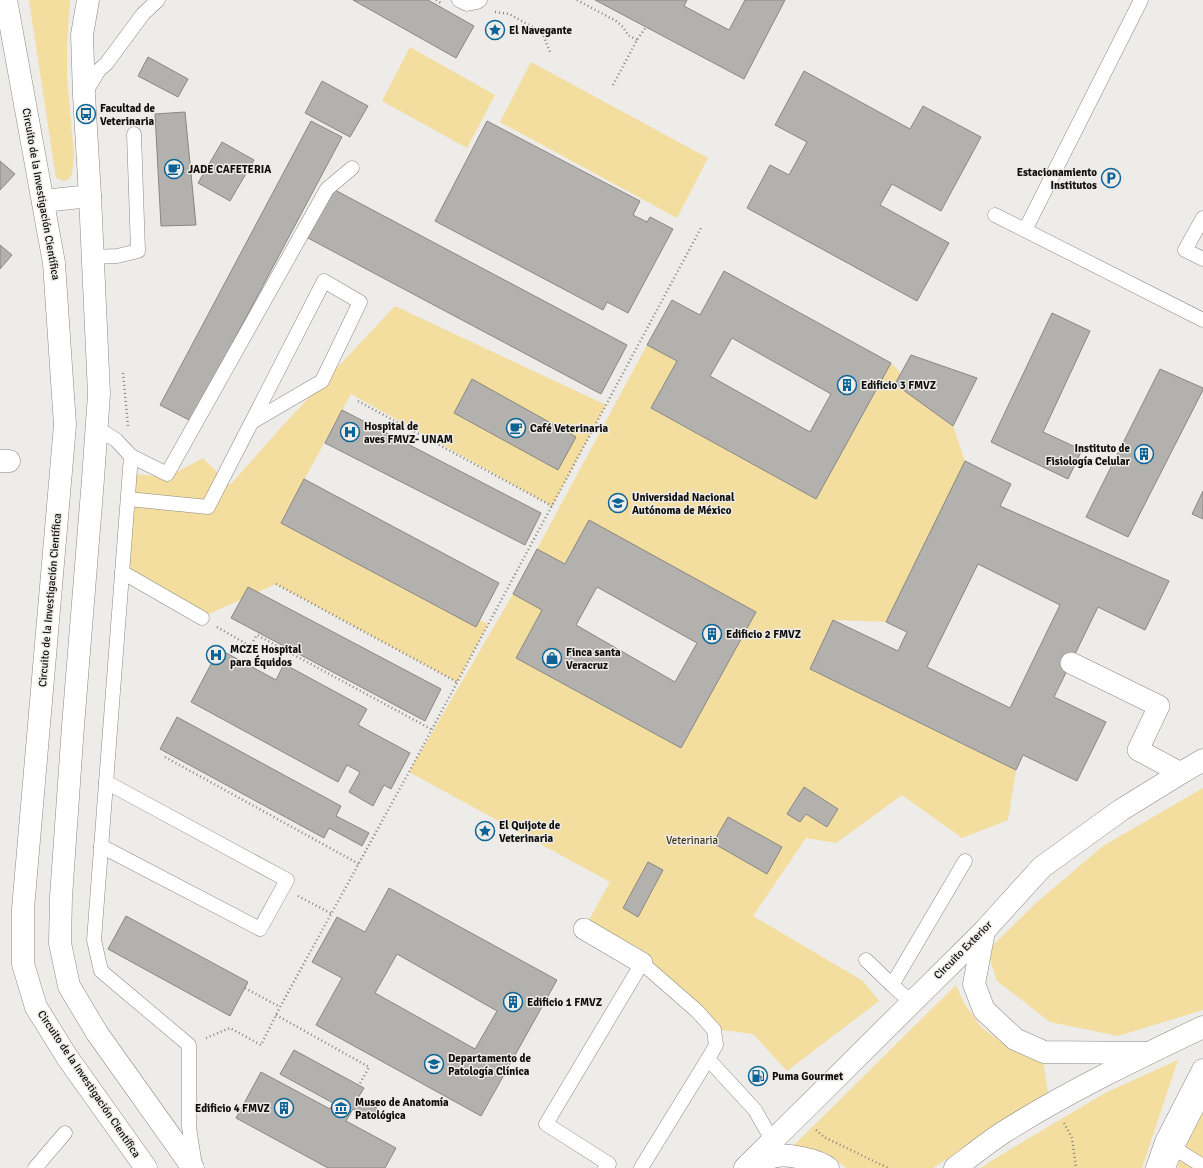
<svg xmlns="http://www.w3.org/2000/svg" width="1203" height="1168" font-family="Signika,sans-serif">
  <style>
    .green { fill: #f3dd9f }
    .building { fill: #b3b1ad; stroke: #898783; fill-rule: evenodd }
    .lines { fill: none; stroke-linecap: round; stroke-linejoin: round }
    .service-casing { stroke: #8b8a85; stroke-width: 15 }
    .pedestrian-casing { stroke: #8b8a85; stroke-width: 22 }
    .minor-casing { stroke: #8b8a85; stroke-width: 23 }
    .tertiary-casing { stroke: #8b8a85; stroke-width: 23 }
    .path { stroke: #868582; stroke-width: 2.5; stroke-dasharray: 1 3; stroke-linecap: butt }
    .service { stroke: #fff; stroke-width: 14 }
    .pedestrian { stroke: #fff; stroke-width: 21 }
    .minor { stroke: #fff; stroke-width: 22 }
    .tertiary { stroke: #fff; stroke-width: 22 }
    .labels { text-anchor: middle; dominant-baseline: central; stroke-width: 3; stroke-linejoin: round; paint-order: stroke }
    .poi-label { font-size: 11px; font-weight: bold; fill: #0d0d0b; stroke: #eeece8; text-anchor: start }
    .street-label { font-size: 11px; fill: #0d0d0b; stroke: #eeece8 }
    .park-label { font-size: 11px; fill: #433714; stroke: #eeece8 }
  </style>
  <rect width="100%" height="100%" fill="#eeece8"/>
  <!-- green -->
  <g class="green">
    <path d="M29,0H70L67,45V78L74,155L72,174L69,179L64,181L56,178Z"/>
    <path d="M410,47L495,95L467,148L382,101Z"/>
    <path d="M531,62L708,158L677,218L500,122Z"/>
    <path d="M395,306L606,405L552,506L351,394L281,522L488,624L457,682L276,584L204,616L124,570L132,474L168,477L203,458L230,485L285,423Z"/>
    <path d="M647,345L677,361L651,408L816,499L891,363L953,426L965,461L886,622L833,620L810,669L1016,770L1008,820L962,838L902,795L836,843L806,838L753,916L863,981L879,1001L787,1071L753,1034L715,1029L698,1010L584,929L610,882L409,772L513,594L542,610L516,658L681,748L756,612L589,521L565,564L537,549Z"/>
    <path d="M1203,788V1010L1118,1036L1050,1022L997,981L987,951L1036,903L1103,846Z"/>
    <path d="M956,985L964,1003L981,1027L1008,1047L1043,1060L1048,1093L933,1168H846L843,1165L818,1151L789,1150Z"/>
    <path d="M1178,1060L1142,1168H981L991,1161L1105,1093Z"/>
    <path d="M1203,1101V1168H1177Z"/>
  </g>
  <!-- building -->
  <g class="building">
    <path d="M353,0H428L474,26L456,58Z"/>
    <path d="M595,0H687L684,6L729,30L745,0H785L744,79Z"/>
    <path d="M148,57L188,79L178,97L138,76Z"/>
    <path d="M804,71L910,129L923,106L981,137L941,211L892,184L880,205L949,243L917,301L747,208L770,165L789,175L807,142L775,125Z"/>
    <path d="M322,81L368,106L350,137L305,113Z"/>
    <path d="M185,112L196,225L161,226L155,114Z"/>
    <path d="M311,121L342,137L191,421L160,405Z"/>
    <path d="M487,121L640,201L633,215L647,222L650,217L673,229L628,313L607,302L603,310L435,221Z"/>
    <path d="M222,142L254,160L230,201L198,183Z"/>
    <path d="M0,161L15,174L0,190Z"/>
    <path d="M333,189L627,345L601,394L308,238Z"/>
    <path d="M0,245L12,255L0,269Z"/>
    <path d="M724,271L891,363L816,499L651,408L677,361L647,345L672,300L700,315ZM732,338L831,394L810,432L710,376Z"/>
    <path d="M1052,313L1090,331L1043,432L1082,450L1068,479L991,442Z"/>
    <path d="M911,355L977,378L953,426L895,384Z"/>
    <path d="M1160,369L1203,388V390L1128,537L1086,517Z"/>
    <path d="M472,379L576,437L558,470L454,413Z"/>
    <path d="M342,410L541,513L525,545L325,443Z"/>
    <path d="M965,461L1011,484L1000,506L1169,581L1145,630L1098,607L1054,697L1106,722L1077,781L1023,755L1016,770L810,669L833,620L898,651L907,632L886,622ZM978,564L1060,605L1010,708L927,667Z"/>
    <path d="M304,479L499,583L476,627L281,523Z"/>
    <path d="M1203,491V519L1192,514Z"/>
    <path d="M589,520L756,612L681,748L516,658L542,610L513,594L537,549L565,564ZM597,587L697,643L675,682L576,625Z"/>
    <path d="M248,587L441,689L425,721L231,618Z"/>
    <path d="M219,649L276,680L284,664L367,709L358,725L410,753L391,789L384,785L373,806L349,792L360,772L347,765L338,782L191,702Z"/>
    <path d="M177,717L341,806L336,816L369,833L362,846L329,828L324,838L160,749Z"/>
    <path d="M804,787L838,809L827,827L806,814L800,822L787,814Z"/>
    <path d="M728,817L782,847L767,874L713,843Z"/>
    <path d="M648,862L663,870L638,917L623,908Z"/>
    <path d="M389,888L557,980L481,1116L316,1025L342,978L312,962L337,917L365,932ZM397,954L497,1011L475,1049L375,993Z"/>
    <path d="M126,916L248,982L230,1016L108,949Z"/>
    <path d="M294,1050L364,1088L358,1098L377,1108L371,1119L353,1109L346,1121L396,1148L385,1168H328L236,1118L261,1072L330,1109L333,1103L280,1074Z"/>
  </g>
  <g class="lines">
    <!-- service casing -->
    <g class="service-casing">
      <g id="service">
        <path d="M459,0L467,4L477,2L480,0"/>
        <path d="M85,93L99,70L106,64L143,14L158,0"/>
        <path d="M995,215L1203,320"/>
        <path d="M1203,218L1185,250L1203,259"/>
        <path d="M1025,230L1141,0"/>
        <path d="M92,257L117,256L138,251L134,134"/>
        <path d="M96,433H105L116,440L131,456L94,940L101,971L189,1045V1127L195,1166"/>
        <path d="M131,456L167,474L327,189L352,168"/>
        <path d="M128,499L208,507L324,281L360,302L322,381L252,422"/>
        <path d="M122,572L202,618"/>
        <path d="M101,846L260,929L287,880L106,782"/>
        <path d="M866,960L892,985L911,1002"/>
        <path d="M892,985L965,861"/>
        <path d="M708,1059L755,1110L772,1140"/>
        <path d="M1169,1145L1203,1166"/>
        <path d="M35,1168L65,1133"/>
        <path d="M605,1168L609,1164L546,1124L642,963L697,1011L714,1030L716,1045L708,1059L641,1168"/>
        <path d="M1168,1168L1176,1149L1203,1096"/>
      </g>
    </g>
    <!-- pedestrian casing -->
    <g class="pedestrian-casing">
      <g id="pedestrian">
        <path d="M1071,663L1159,706L1138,750L1181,773"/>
        <path d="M584,929L642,963"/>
      </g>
    </g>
    <!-- minor casing -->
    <g class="minor-casing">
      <path id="minor" d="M0,461H9"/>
    </g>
    <!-- tertiary casing -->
    <g class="tertiary-casing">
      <g id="tertiary">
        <path d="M6,0L54,263L65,425L23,909V964L36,1007L67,1057L146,1168"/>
        <path d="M88,0L82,35L84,95L90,196L99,394L93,479L73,726L61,897L60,943L69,986L97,1033L193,1168"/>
        <path d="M43,201L90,196"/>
        <path d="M984,931L974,984L984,1010L1015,1039L1044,1052L1146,1053"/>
        <path d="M749,1164C758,1161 768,1158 777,1156C788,1154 819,1160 828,1168"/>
        <path d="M745,1168L984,931L1042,867L1121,810L1181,773L1203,760"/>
        <path d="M955,1168C971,1156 987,1143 1004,1132C1067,1092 1136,1059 1203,1027"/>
        <path d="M1157,1168L1166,1142L1203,1070"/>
      </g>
    </g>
    <!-- path -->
    <g class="path">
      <path d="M436,0L441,3"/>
      <path d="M577,0L616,21L623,27L628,35L637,40"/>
      <path d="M495,12L509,14L542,32L550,52"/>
      <path d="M613,85L637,40L646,27"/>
      <path d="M123,373L128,426"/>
      <path d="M358,401L552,506"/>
      <path d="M276,584L457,682"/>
      <path d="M217,627L250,646L257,635L431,729"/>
      <path d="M165,757L359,864"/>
      <path d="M298,896L332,914"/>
      <path d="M245,988L280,1007"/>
      <path d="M276,1015L369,1067L359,1085"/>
      <path d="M206,1038L230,1028L261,1045L280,1007L409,772L702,226"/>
      <path d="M1064,1123L1072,1138L1076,1168"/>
      <path d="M816,1130L824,1137L888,1168"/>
    </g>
    <!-- service -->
    <use href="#service" class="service"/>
    <!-- pedestrian -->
    <use href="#pedestrian" class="pedestrian"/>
    <!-- minor -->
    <use href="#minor" class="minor"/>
    <!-- tertiary -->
    <use href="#tertiary" class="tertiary"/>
  </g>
  <!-- icons -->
  <defs>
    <g id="sight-ring" transform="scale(1)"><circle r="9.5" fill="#eeece8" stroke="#0b6495" stroke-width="1.5"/><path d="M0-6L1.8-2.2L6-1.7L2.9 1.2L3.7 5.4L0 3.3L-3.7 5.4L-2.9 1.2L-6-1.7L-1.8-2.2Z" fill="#0b6495"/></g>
    <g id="bus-ring" transform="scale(1)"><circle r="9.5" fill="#eeece8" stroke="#0b6495" stroke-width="1.5"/><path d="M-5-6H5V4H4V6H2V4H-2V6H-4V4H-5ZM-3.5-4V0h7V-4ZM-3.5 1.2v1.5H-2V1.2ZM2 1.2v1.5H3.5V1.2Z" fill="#0b6495"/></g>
    <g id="cafe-ring" transform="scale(1)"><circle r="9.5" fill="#eeece8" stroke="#0b6495" stroke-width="1.5"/><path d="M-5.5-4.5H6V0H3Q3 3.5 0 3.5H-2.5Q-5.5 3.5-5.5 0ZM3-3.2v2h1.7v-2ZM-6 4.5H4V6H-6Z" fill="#0b6495"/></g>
    <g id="parking-ring" transform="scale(1)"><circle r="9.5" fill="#eeece8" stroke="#0b6495" stroke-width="1.5"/><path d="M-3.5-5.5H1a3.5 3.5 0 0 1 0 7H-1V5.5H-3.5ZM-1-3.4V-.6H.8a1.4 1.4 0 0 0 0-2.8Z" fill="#0b6495"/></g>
    <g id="building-ring" transform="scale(1)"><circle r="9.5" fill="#eeece8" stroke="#0b6495" stroke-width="1.5"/><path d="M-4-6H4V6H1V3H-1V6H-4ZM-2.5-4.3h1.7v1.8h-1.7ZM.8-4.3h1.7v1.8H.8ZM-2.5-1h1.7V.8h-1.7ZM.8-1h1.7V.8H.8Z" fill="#0b6495"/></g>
    <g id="hospital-ring" transform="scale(1)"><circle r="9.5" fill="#eeece8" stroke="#0b6495" stroke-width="1.5"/><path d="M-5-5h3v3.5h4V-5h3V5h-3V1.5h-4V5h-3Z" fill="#0b6495"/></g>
    <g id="university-ring" transform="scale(1)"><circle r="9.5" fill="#eeece8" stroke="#0b6495" stroke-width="1.5"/><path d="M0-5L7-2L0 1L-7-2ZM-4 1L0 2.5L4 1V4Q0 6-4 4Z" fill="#0b6495"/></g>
    <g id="shop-ring" transform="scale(1)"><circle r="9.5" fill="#eeece8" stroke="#0b6495" stroke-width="1.5"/><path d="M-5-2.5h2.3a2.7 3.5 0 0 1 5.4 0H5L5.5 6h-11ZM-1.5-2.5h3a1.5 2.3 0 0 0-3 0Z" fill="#0b6495"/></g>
    <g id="fuel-ring" transform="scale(1)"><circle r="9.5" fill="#eeece8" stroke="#0b6495" stroke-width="1.5"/><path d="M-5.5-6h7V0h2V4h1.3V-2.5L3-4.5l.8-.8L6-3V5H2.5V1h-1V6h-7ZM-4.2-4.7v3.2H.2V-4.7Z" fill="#0b6495"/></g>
    <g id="museum-ring" transform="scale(1)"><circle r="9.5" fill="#eeece8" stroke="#0b6495" stroke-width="1.5"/><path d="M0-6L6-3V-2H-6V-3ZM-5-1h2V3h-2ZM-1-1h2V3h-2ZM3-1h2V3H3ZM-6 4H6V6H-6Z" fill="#0b6495"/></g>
  </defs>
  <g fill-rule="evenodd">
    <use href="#sight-ring" x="495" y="30"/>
    <use href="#bus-ring" x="86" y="114"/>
    <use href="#cafe-ring" x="174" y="169"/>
    <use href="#parking-ring" x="1111" y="178"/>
    <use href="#building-ring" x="847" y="385"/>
    <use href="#cafe-ring" x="516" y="428"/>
    <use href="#hospital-ring" x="350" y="432"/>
    <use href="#building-ring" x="1144" y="454"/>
    <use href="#university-ring" x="618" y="503"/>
    <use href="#building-ring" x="712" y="634"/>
    <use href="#hospital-ring" x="216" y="655"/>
    <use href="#shop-ring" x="552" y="658"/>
    <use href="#sight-ring" x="485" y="831"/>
    <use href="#building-ring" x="513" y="1002"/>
    <use href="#university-ring" x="434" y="1064"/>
    <use href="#fuel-ring" x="758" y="1076"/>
    <use href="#building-ring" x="284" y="1108"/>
    <use href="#museum-ring" x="341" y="1108"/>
  </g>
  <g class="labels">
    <!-- poi labels -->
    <g class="poi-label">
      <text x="509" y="30">El Navegante</text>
      <text x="100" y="108">Facultad de<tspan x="100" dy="13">Veterinaria</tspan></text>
      <text x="188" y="169">JADE CAFETERIA</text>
      <text x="1097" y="172" text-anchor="end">Estacionamiento<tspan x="1097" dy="13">Institutos</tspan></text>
      <text x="861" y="385">Edificio 3 FMVZ</text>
      <text x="364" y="426">Hospital de<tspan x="364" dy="13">aves FMVZ- UNAM</tspan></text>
      <text x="530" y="428">Café Veterinaria</text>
      <text x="1130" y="448" text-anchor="end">Instituto de<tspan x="1130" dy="13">Fisiología Celular</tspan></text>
      <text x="632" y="497">Universidad Nacional<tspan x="632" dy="13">Autónoma de México</tspan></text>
      <text x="726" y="634">Edificio 2 FMVZ</text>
      <text x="230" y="649">MCZE Hospital<tspan x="230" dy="13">para Équidos</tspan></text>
      <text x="566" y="652">Finca santa<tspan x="566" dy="13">Veracruz</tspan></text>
      <text x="499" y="825">El Quijote de<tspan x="499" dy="13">Veterinaria</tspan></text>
      <text x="527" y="1002">Edificio 1 FMVZ</text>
      <text x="448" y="1058">Departamento de<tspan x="448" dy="13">Patología Clínica</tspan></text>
      <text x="772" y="1076">Puma Gourmet</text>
      <text x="355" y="1102">Museo de Anatomía<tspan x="355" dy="13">Patológica</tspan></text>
      <text x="270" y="1108" text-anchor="end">Edificio 4 FMVZ</text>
    </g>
    <!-- street labels -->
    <g class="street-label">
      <text transform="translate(41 194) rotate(80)">Circuito de la Investigación Científica</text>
      <text transform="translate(50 600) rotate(-85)">Circuito de la Investigación Científica</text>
      <text transform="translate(963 950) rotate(-45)">Circuito Exterior</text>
      <text transform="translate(89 1084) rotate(56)">Circuito de la Investigación Científica</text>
    </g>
    <!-- park labels -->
    <g class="park-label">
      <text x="692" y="840">Veterinaria</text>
    </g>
  </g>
</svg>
